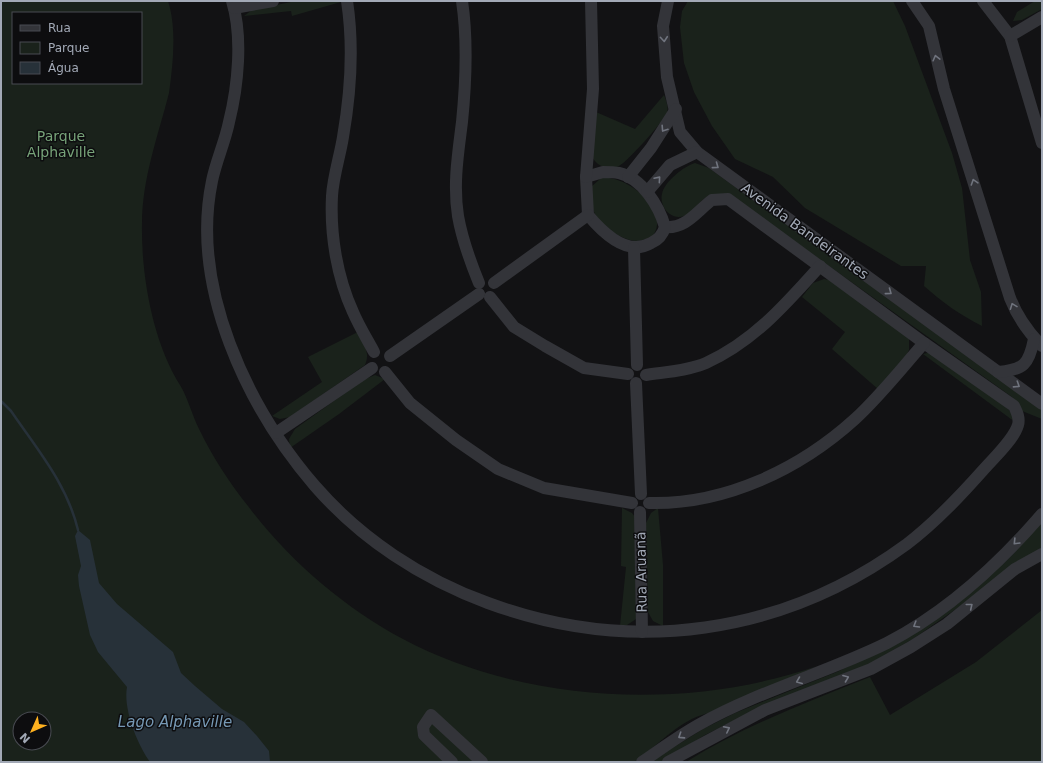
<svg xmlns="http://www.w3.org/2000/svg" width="1043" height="763" font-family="'DejaVu Sans',sans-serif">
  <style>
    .green { fill: #1a221b; fill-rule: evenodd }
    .water { fill: #273139 }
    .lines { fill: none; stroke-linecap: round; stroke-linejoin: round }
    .stream { stroke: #273139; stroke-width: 2.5 }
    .minor { stroke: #333439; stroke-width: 12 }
    .oneway { stroke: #70747e }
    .labels { text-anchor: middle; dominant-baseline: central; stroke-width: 3; stroke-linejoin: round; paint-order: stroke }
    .park-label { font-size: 14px; fill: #77a379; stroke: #0d0d0f }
    .street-label { font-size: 14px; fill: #a2a9b6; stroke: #0d0d0f }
    .water-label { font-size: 15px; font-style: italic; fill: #7698b4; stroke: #0d0d0f }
  </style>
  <rect width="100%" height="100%" fill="#121214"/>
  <!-- green -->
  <g class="green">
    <path d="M1,1H168C177,29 173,64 169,93C158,136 142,179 142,224C141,276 153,342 180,385C188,398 192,415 199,429C212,456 229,482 248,506C289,560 343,607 403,639C525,704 688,711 817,666L717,711C678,718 664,742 634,762H1ZM13,13H141V83H13ZM20,719H44V743H20Z"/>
    <path d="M296,1L341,2L292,16L291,11L244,16L252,10Z"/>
    <path d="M688,1H893L905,26L952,153L962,188L970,260L981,292L982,326C960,315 942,302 924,286L926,266H901L805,208L773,177L735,159L712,126L694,92L684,63L680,27L682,11Z"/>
    <path d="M1035,1H1042V9L1022,20L1013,21L1017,12Z"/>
    <path d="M664,95C666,100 669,107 667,113C663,122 627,162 619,166C609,171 598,167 592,157L596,112L635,129Z"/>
    <path d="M695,163L709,168L1040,408L1042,410V419L1022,411L1012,397L734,198L708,196C699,201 693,213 684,216C671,221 659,207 662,194C664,182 684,166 695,163Z"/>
    <path d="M601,178C627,174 673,212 652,237C648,238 642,241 637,241C622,241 597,224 593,209C591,203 592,194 591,187Z"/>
    <path d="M824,279L829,280L909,338V350L906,356L878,389L832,349L845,332L802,297L813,283Z"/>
    <path d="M358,332C363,343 371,353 365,365L290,417L280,419L272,416L322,382L308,357Z"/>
    <path d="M927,353H931L1002,403L1011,412L1015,422L923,354Z"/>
    <path d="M375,375L385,379L339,414L290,448L289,439L295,429L363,380Z"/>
    <path d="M622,508L632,513L635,517L636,619L627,625L620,626L626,567L621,566Z"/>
    <path d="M658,508L663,565V626L653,621L648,612L646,523L651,513Z"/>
    <path d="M1042,521V549L913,639L862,668L755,710L705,735L661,762H650L703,729L735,713L839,671L892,645Z"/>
    <path d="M1042,610V762H686C744,726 807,702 870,677L890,715L976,662Z"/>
  </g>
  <!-- water -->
  <path class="water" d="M78,530L90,540L99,583L117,604L173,652L181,673L195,686L222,709L244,722L257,736L269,751L270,762H150C137,744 123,709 127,687L98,652L90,635L79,586L78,575L81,566L75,536Z"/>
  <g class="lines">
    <!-- stream -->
    <path class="stream" d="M1,401L11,411C37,449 67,484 78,530"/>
    <!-- minor -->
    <g class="minor">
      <path d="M232,1C243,37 238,86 229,122C225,142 216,161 212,181C190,287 247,407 315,486C361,539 422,579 488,603C632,656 783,635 907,544C936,522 961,495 985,468C995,457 1014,439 1018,425C1020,418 1017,412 1014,406L924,343L728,199L712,200C697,211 686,229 665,227"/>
      <path d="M347,1C354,47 351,91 343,137C340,156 333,177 332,196C330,235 337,277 353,312C359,326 367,339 374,352"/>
      <path d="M462,1C468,41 466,82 462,122C458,154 453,184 458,216C462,239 470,261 479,283"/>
      <path d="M668,1L663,26L667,77L680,132L697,152L1042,404"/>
      <path d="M912,1L929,26L944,89L1010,298C1017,316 1028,332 1042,346"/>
      <path d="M983,1L1010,36L1042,143"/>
      <path d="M234,8L273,1"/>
      <path d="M1010,36L1042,17"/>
      <path d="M603,172C608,172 614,172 619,173C642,178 659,206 665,227C663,234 658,240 651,243C627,257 603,233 588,215L586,177Z"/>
      <path d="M586,177L593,89L591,1"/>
      <path d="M628,177L651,148L676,109"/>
      <path d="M647,192L670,165L697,152"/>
      <path d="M634,248L637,365"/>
      <path d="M494,283L588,215"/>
      <path d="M490,297L514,327L545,346L584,368L628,374"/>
      <path d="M390,356L479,294"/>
      <path d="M385,372L410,403L456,440L498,469L544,488L632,503"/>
      <path d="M998,372C1024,370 1029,364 1034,339"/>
      <path d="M646,375C665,372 687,371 706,363C753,342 786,304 820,266"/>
      <path d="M636,383L641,494"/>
      <path d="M276,433L372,368"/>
      <path d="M649,503C725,505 800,469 855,419C880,396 901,369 924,343"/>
      <path d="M640,512L642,632"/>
      <path d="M452,762L424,735L423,727L431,715L482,762"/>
      <path d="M642,762C661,749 680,735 700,724C759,691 826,673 887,643C947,612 998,565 1042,514"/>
      <path d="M668,762L765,710L871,669L911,647L947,624L1015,569L1042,554"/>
    </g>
  </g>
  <!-- one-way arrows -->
  <defs><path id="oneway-chevron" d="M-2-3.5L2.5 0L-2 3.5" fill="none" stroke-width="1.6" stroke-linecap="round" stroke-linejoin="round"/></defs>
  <g class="oneway">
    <use href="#oneway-chevron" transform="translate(664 39) rotate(85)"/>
    <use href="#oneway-chevron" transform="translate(936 58) rotate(-104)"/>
    <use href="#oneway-chevron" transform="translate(664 129) rotate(123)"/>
    <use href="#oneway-chevron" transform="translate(716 166) rotate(36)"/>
    <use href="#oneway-chevron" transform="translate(658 179) rotate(-49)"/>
    <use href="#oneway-chevron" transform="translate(974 182) rotate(-108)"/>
    <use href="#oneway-chevron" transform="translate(889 292) rotate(36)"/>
    <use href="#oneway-chevron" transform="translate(1013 306) rotate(-111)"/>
    <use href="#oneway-chevron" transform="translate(1017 385) rotate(33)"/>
    <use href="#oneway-chevron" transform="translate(1016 542) rotate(134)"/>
    <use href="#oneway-chevron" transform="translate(970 606) rotate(-39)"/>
    <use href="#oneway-chevron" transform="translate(916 625) rotate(149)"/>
    <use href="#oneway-chevron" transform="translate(846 678) rotate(-21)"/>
    <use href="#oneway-chevron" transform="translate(799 681) rotate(158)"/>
    <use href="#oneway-chevron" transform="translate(727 729) rotate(-27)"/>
    <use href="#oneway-chevron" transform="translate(681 736) rotate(147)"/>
  </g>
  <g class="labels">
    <!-- park labels -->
    <g class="park-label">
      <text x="61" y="136">Parque<tspan x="61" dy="16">Alphaville</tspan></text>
    </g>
    <!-- street labels -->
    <g class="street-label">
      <text transform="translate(805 231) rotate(36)">Avenida Bandeirantes</text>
      <text transform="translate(641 572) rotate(-91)">Rua Aruanã</text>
    </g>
    <!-- water labels -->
    <g class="water-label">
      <text x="175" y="722">Lago Alphaville</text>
    </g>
  </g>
  <!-- border -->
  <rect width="1043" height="763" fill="none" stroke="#a2a9b6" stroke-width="4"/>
  <!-- legend -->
  <rect x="12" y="12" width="130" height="72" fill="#0d0d0f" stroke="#494b52"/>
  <rect x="20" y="25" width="20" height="6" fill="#333439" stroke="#494b52"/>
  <text x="48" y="32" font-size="12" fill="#a2a9b6">Rua</text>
  <rect x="20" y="42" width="20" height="12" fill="#1a221b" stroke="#494b52"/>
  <text x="48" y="52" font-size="12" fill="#a2a9b6">Parque</text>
  <rect x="20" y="62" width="20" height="12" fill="#273139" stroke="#494b52"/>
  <text x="48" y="72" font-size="12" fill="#a2a9b6">Água</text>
  <!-- north arrow -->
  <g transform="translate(32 731) rotate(225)"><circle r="19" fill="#0d0d0f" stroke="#494b52"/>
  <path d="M0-3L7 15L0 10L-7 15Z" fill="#ffb11f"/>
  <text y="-6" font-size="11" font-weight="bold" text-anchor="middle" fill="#a2a9b6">N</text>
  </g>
</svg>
